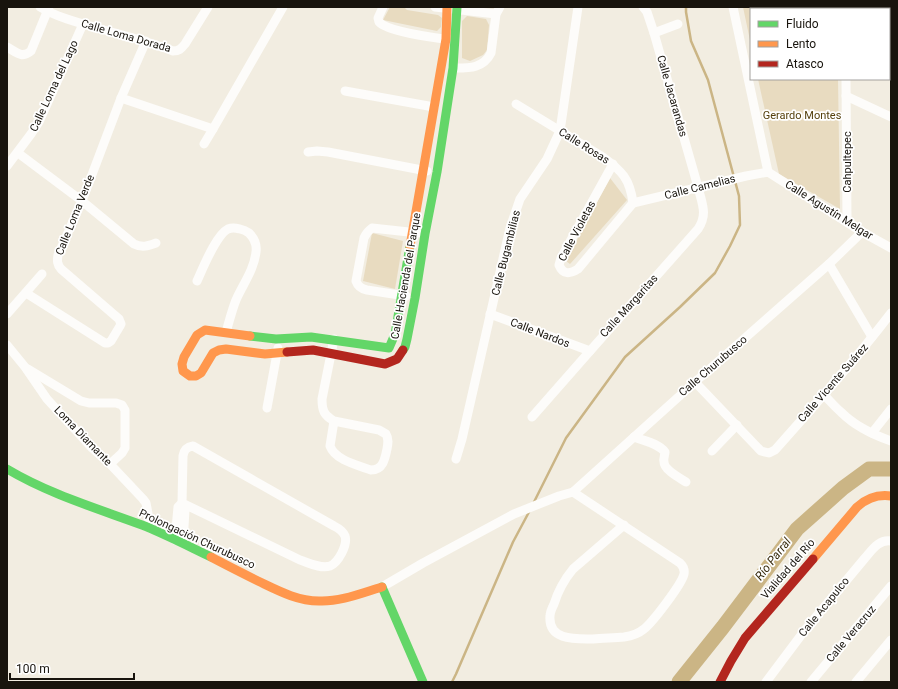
<svg xmlns="http://www.w3.org/2000/svg" width="898" height="689" font-family="Roboto,sans-serif">
  <style>
    .green { fill: #e8dbc0 }
    .lines { fill: none; stroke-linecap: round; stroke-linejoin: round }
    .stream { stroke: #cbb585; stroke-width: 2.5 }
    .river { stroke: #cbb585; stroke-width: 15 }
    .street { stroke: #fdfcfa; stroke-width: 9 }
    .fast { stroke: #63d668; stroke-width: 9 }
    .slow { stroke: #ff974d; stroke-width: 9 }
    .jam { stroke: #b3261e; stroke-width: 9 }
    .labels { text-anchor: middle; dominant-baseline: central; stroke-width: 3.5; stroke-linejoin: round; paint-order: stroke }
    .street-label { font-size: 11px; fill: #18140d; stroke: #fff }
    .park-label { font-size: 11px; fill: #543f0b; stroke: #fff }
    .water-label { font-size: 12px; font-style: italic; fill: #372a0d; stroke: #fff }
  </style>
  <rect width="100%" height="100%" fill="#f2ede1"/>
  <!-- green -->
  <g class="green">
    <path d="M390,7H404L407,10L438,15L442,18L441,27L437,31L383,20Z"/>
    <path d="M743,7H778L780,9H751V45Z"/>
    <path d="M467,16L486,19L489,25L487,50L483,55L470,61L462,58V21Z"/>
    <path d="M758,79H838L840,209L779,174Z"/>
    <path d="M610,178L627,200L570,264L566,261Z"/>
    <path d="M372,233L403,241L395,289L363,281Z"/>
  </g>
  <g class="lines">
    <!-- stream -->
    <g class="stream">
      <path d="M533,504L566,438L625,357L680,307L715,273L730,246L740,225L739,196L708,80L691,41L686,12V7"/>
      <path d="M452,682L456,674L513,542L529,512"/>
    </g>
    <!-- river -->
    <path class="river" d="M679,682L723,627L797,529L843,488L869,469H891"/>
    <!-- street -->
    <g class="street">
      <path d="M40,7C58,18 83,24 104,30C127,36 150,42 173,51C179,51 181,49 185,44L208,7"/>
      <path d="M383,7L378,18L379,22C388,32 437,38 451,40"/>
      <path d="M435,7L496,14"/>
      <path d="M733,7L768,172"/>
      <path d="M847,9V7"/>
      <path d="M654,33L678,24"/>
      <path d="M7,47C16,52 22,59 31,51L49,7"/>
      <path d="M453,68C468,68 483,69 491,53L496,14L500,7"/>
      <path d="M846,79L847,221"/>
      <path d="M345,91L434,107"/>
      <path d="M846,96L891,117"/>
      <path d="M121,98L213,129"/>
      <path d="M516,104L603,157C622,171 630,179 633,203"/>
      <path d="M204,144L213,129L283,7"/>
      <path d="M308,152L317,151L328,152L427,171"/>
      <path d="M18,153L82,201L134,244C142,248 148,246 156,243"/>
      <path d="M613,164L561,258L559,265C563,275 570,274 578,269L633,203"/>
      <path d="M7,166L31,134L39,122L83,24"/>
      <path d="M768,172L862,232L891,248"/>
      <path d="M633,203L746,176L768,172"/>
      <path d="M829,264L872,337"/>
      <path d="M197,281C203,268 216,235 228,229C233,227 236,228 240,229C244,230 246,231 249,233C254,238 257,245 256,252C254,270 243,284 236,300C232,310 229,322 226,332"/>
      <path d="M26,293L105,343H108L111,341L120,326L121,324L119,319L61,269C57,264 57,261 58,255L82,201L121,98L146,41"/>
      <path d="M406,296L367,290C362,289 358,287 356,281L364,238C366,233 368,231 372,228L418,233"/>
      <path d="M7,314L42,274"/>
      <path d="M490,314L590,351"/>
      <path d="M7,345L25,367L47,399L92,448L110,464L143,499L146,503L151,529"/>
      <path d="M28,369L81,401L89,403H116L122,405L125,410V448L122,453L110,464"/>
      <path d="M695,382L758,448L761,451L769,453L775,450C815,405 855,360 891,313"/>
      <path d="M824,395C830,401 835,407 842,413C855,426 874,435 891,441"/>
      <path d="M267,408L278,348"/>
      <path d="M532,417L590,351L698,229C708,214 702,204 698,187L654,33L647,12L643,7"/>
      <path d="M334,421L330,446C335,460 357,465 371,470C383,470 385,459 387,449C388,444 389,439 386,434L379,430L334,421C324,415 322,411 322,399L334,339"/>
      <path d="M872,433L891,409"/>
      <path d="M634,437C644,441 658,443 665,452C665,455 663,459 664,462C664,470 680,478 686,482"/>
      <path d="M712,451L737,425"/>
      <path d="M456,459L462,439L510,228L520,199L547,159L560,131L578,7"/>
      <path d="M573,492L680,563C683,566 685,569 684,574C682,584 652,623 644,629C638,634 631,636 624,637C613,638 603,638 593,639C576,639 548,641 550,616C550,612 552,608 554,604C558,591 564,580 573,569L624,525"/>
      <path d="M182,503L300,560C309,563 321,569 330,566C338,563 348,545 345,536C343,531 338,528 334,526L193,446C186,447 184,450 183,456L182,503L185,510L183,543"/>
      <path d="M175,540L178,507L182,503"/>
      <path d="M382,587L423,563L514,514L559,496L573,492L695,382L829,264L862,232"/>
      <path d="M766,682L805,630L865,558C872,550 879,539 891,541"/>
      <path d="M811,682L891,586"/>
      <path d="M856,682L891,640"/>
    </g>
    <!-- fast -->
    <g class="fast">
      <path d="M250,336L276,339L311,337L389,348L395,334L410,246"/>
      <path d="M403,350L405,347L407,339L415,298L425,234L437,172L453,68L457,7"/>
      <path d="M7,469C49,494 96,508 142,525C165,534 188,546 211,557"/>
      <path d="M382,587L423,682"/>
    </g>
    <!-- slow -->
    <g class="slow">
      <path d="M410,246L446,39L447,7"/>
      <path d="M250,336L205,330L197,335L184,357L182,364L183,371L190,376H196L201,373L213,353L219,350L226,349L265,354L287,352"/>
      <path d="M211,557C226,565 242,573 258,581C277,590 297,601 319,601C340,602 362,593 382,587"/>
      <path d="M813,559L857,507C867,498 877,494 891,496"/>
    </g>
    <!-- jam -->
    <g class="jam">
      <path d="M287,352L313,350L385,364L397,359L403,350"/>
      <path d="M720,682L731,661L745,638L813,559"/>
    </g>
  </g>
  <g class="labels">
    <!-- street labels -->
    <g class="street-label">
      <text transform="translate(126 36) rotate(16)">Calle Loma Dorada</text>
      <text transform="translate(54 86) rotate(-65)">Calle Loma del Lago</text>
      <text transform="translate(672 96) rotate(74)">Calle Jacarandas</text>
      <text transform="translate(584 146) rotate(32)">Calle Rosas</text>
      <text transform="translate(847 162) rotate(-90)">Cahpultepec</text>
      <text transform="translate(700 187) rotate(-14)">Calle Camelias</text>
      <text transform="translate(829 210) rotate(32)">Calle Agustín Melgar</text>
      <text transform="translate(75 215) rotate(-68)">Calle Loma Verde</text>
      <text transform="translate(577 231) rotate(-62)">Calle Violetas</text>
      <text transform="translate(506 253) rotate(-76)">Calle Bugambilias</text>
      <text transform="translate(406 276) rotate(-80)">Calle Hacienda del Parque</text>
      <text transform="translate(629 306) rotate(-48)">Calle Margaritas</text>
      <text transform="translate(540 333) rotate(21)">Calle Nardos</text>
      <text transform="translate(713 366) rotate(-41)">Calle Churubusco</text>
      <text transform="translate(833 383) rotate(-49)">Calle Vicente Suárez</text>
      <text transform="translate(83 436) rotate(46)">Loma Diamante</text>
      <text transform="translate(197 539) rotate(25)">Prolongación Churubusco</text>
      <text transform="translate(788 569) rotate(-49)">Vialidad del Río</text>
      <text transform="translate(824 607) rotate(-51)">Calle Acapulco</text>
      <text transform="translate(851 634) rotate(-50)">Calle Veracruz</text>
    </g>
    <!-- park labels -->
    <g class="park-label">
      <text x="802" y="115">Gerardo Montes</text>
    </g>
    <!-- water labels -->
    <g class="water-label">
      <text transform="translate(773 559) rotate(-52)">Río Parral</text>
    </g>
  </g>
  <!-- border -->
  <rect width="898" height="689" fill="none" stroke="#18140d" stroke-width="16"/>
  <!-- legend -->
  <rect x="750" y="8" width="140" height="72" fill="#ffffff" stroke="#a3a19e"/>
  <rect x="758" y="21" width="20" height="6" fill="#63d668" stroke="#a3a19e"/>
  <text x="786" y="28" font-size="12" fill="#18140d">Fluido</text>
  <rect x="758" y="41" width="20" height="6" fill="#ff974d" stroke="#a3a19e"/>
  <text x="786" y="48" font-size="12" fill="#18140d">Lento</text>
  <rect x="758" y="61" width="20" height="6" fill="#b3261e" stroke="#a3a19e"/>
  <text x="786" y="68" font-size="12" fill="#18140d">Atasco</text>
  <!-- scale -->
  <path d="M10 673v6h124v-6" fill="none" stroke="#18140d" stroke-width="2"/>
  <text x="16" y="673" font-size="12" fill="#18140d" stroke="#ffffff" stroke-width="3" paint-order="stroke">100 m</text>
</svg>
